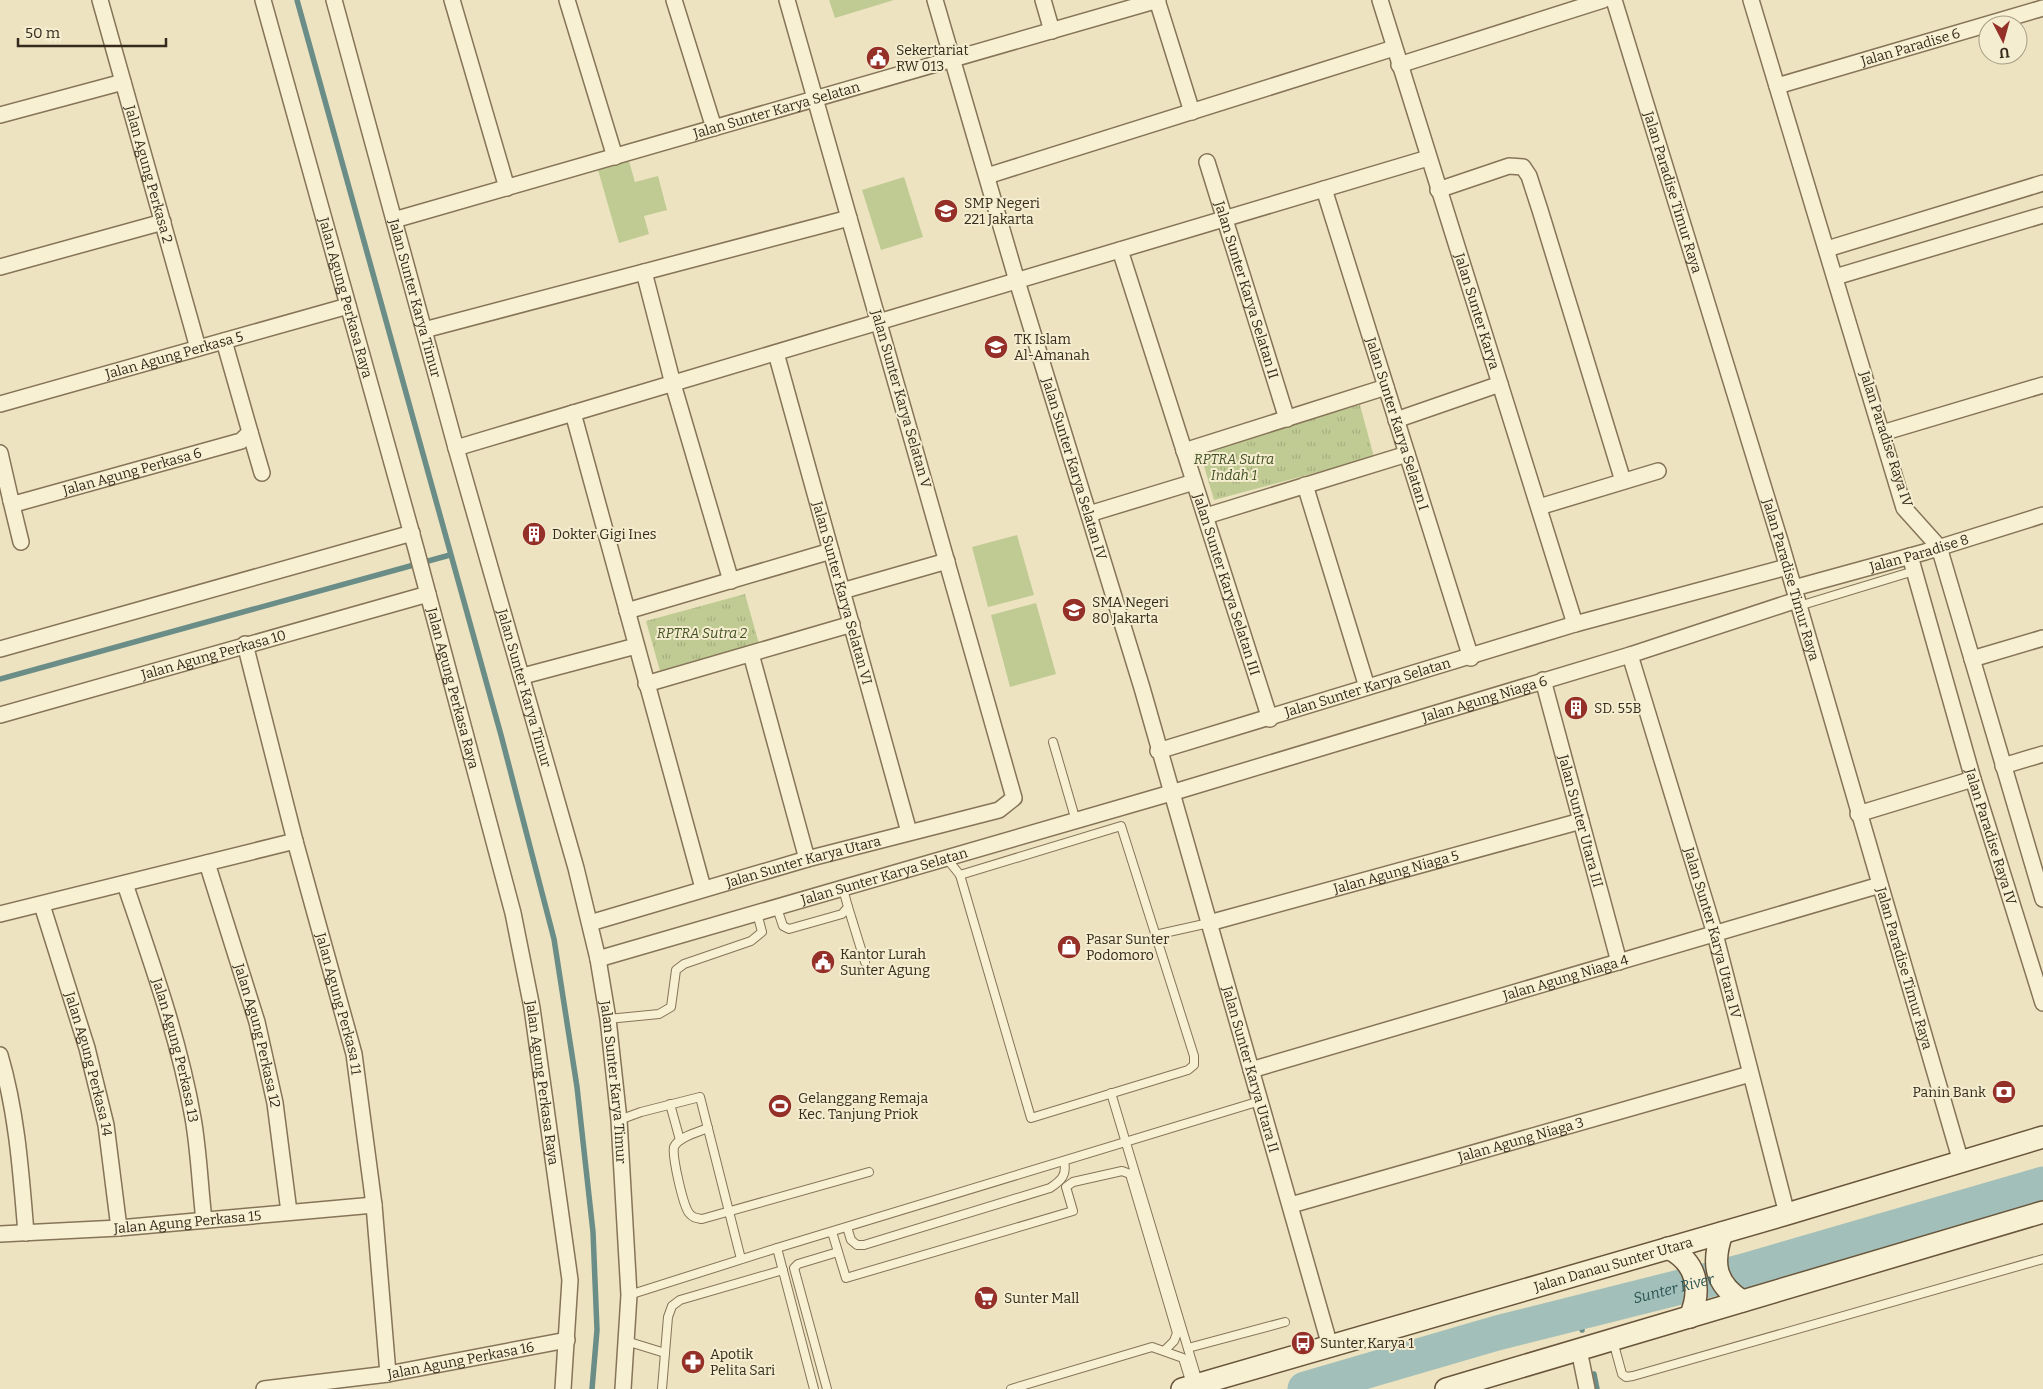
<svg xmlns="http://www.w3.org/2000/svg" width="2043" height="1389" font-family="Bitter,serif">
  <style>
    .grass { fill: url(#grass-tufts) }
    .pitch { fill: #c0cb94 }
    .lines { fill: none; stroke-linecap: round; stroke-linejoin: round }
    .stream { stroke: #6a8d87; stroke-width: 5.5 }
    .river { stroke: #a3bfb9; stroke-width: 35 }
    .lane-casing { stroke: #867458; stroke-width: 10 }
    .street-casing { stroke: #867458; stroke-width: 18 }
    .secondary-casing { stroke: #68553b; stroke-width: 24 }
    .lane { stroke: #f8f0d3; stroke-width: 8 }
    .street { stroke: #f8f0d3; stroke-width: 15 }
    .secondary { stroke: #f8f0d3; stroke-width: 21 }
    .labels { text-anchor: middle; dominant-baseline: central; stroke-width: 4; stroke-linejoin: round; paint-order: stroke }
    .street-label { font-size: 14px; fill: #362a1c; stroke: #f5edcf }
    .poi-label { font-size: 14px; fill: #362a1c; stroke: #f5edcf; text-anchor: start }
    .park-label { font-size: 14px; font-style: italic; fill: #435223; stroke: #f5edcf }
    .water-label { font-size: 15px; font-style: italic; fill: #2c5555; stroke: #f5edcf }
  </style>
  <defs>
    <pattern id="grass-tufts" width="24" height="20" patternUnits="userSpaceOnUse" patternTransform="scale(1.25)"><rect width="24" height="20" fill="#c0cb94"/><path d="M3 7l-1-3M5 7V3M7 7l1-3M15 17l-1-3M17 17v-4M19 17l1-3" fill="none" stroke="#a6ae7f"/></pattern>
  </defs>
  <rect width="100%" height="100%" fill="#ede3c0"/>
  <!-- grass -->
  <g class="grass">
    <path d="M1360,405L1374,457L1214,500L1199,449Z"/>
    <path d="M745,594L759,644L660,671L646,621Z"/>
  </g>
  <!-- pitch -->
  <g class="pitch">
    <path d="M829,0H894L835,18Z"/>
    <path d="M629,161L638,193L635,182L658,176L667,210L644,216L649,234L619,243L598,170Z"/>
    <path d="M904,177L923,237L881,250L862,190Z"/>
    <path d="M1017,535L1034,595L988,607L972,547Z"/>
    <path d="M1036,603L1056,674L1010,687L991,615Z"/>
  </g>
  <g class="lines">
    <!-- stream -->
    <g class="stream">
      <path d="M297,0L501,735L554,939L577,1087L593,1232L597,1330L592,1389"/>
      <path d="M0,679L450,555"/>
      <path d="M1577,1313L1582,1330"/>
      <path d="M1594,1374L1597,1389"/>
    </g>
    <!-- river -->
    <path class="river" id="s1" d="M1305,1389L1497,1333L1740,1272L2043,1184"/>
    <!-- lane casing -->
    <g class="lane-casing">
      <g id="lane">
        <path d="M1799,606L1914,571"/>
        <path d="M1053,742L1076,821"/>
        <path d="M1121,826L1194,1056V1065L1188,1070L1031,1118L960,875Z"/>
        <path d="M948,860L960,875"/>
        <path d="M848,907L865,962"/>
        <path d="M777,908L783,926L789,929L842,914L848,907L843,889"/>
        <path d="M1155,935L1209,923"/>
        <path d="M608,1019L659,1014L671,1007L676,970L684,964L751,941L762,932L757,913"/>
        <path d="M1111,1093L1198,1382"/>
        <path d="M670,1104L680,1140"/>
        <path d="M619,1120L641,1112L700,1097L741,1259"/>
        <path d="M708,1128C698,1132 678,1137 674,1147C672,1157 683,1205 689,1213C693,1218 696,1218 702,1219L869,1172"/>
        <path d="M847,1227L851,1240L857,1245H864L1050,1188C1062,1180 1067,1175 1064,1161"/>
        <path d="M832,1232L846,1278L1073,1211L1066,1187L1073,1182L1122,1171L1130,1174L1177,1333L1174,1341L1165,1350"/>
        <path d="M777,1248L814,1389"/>
        <path d="M629,1295L777,1248L1260,1101"/>
        <path d="M626,1341L665,1353"/>
        <path d="M1613,1341L1622,1374L1626,1377L1633,1376L2043,1259"/>
        <path d="M1188,1348L1285,1322"/>
        <path d="M662,1389L668,1317L672,1306L680,1300L783,1270"/>
        <path d="M827,1389L794,1268L798,1264L838,1252"/>
        <path d="M1011,1389L1152,1347L1183,1358L1191,1384"/>
      </g>
    </g>
    <!-- street casing -->
    <g class="street-casing">
      <g id="street">
        <path id="s2" d="M100,0L198,348"/>
        <path id="s3" d="M263,0L416,549L513,913L532,1008L570,1280L563,1389"/>
        <path id="s4" d="M334,0L456,448L576,868L598,959L608,1019L619,1120L629,1295L623,1389"/>
        <path d="M452,0L507,188"/>
        <path d="M567,0L615,157"/>
        <path d="M674,0L714,128"/>
        <path id="s5" d="M935,0L1017,281L1142,688L1330,1346"/>
        <path d="M1043,0L1052,31"/>
        <path d="M1157,0L1192,112"/>
        <path id="s6" d="M1380,0L1575,624"/>
        <path id="s7" d="M1614,0L1781,544L1961,1162"/>
        <path d="M1751,0L1904,508L1939,547L2043,899"/>
        <path d="M1399,65L1603,0"/>
        <path id="s8" d="M1777,86L2043,8"/>
        <path d="M0,115L123,82"/>
        <path id="s9" d="M1207,162L1287,419"/>
        <path d="M987,176L1394,48"/>
        <path id="s10" d="M1324,189L1471,658"/>
        <path d="M1438,190L1509,166L1523,167L1529,176L1540,210L1623,481"/>
        <path id="s11" d="M394,220L1158,0"/>
        <path d="M1827,249L2043,183"/>
        <path id="s12" d="M1120,250L1270,719"/>
        <path d="M0,267L163,222"/>
        <path d="M644,272L673,384L731,581"/>
        <path d="M1835,277L2043,215"/>
        <path d="M424,330L849,218"/>
        <path id="s13" d="M776,353L909,832"/>
        <path id="s14" d="M0,404L348,306"/>
        <path d="M573,413L703,888"/>
        <path d="M1396,420L1500,384"/>
        <path d="M250,432L262,473"/>
        <path d="M1882,433L2043,385"/>
        <path d="M456,448L1428,158"/>
        <path d="M1184,451L1386,387"/>
        <path id="s15" d="M0,453L11,501L18,503L241,441L250,432L224,341"/>
        <path d="M1305,485L1367,687"/>
        <path d="M11,501L21,542"/>
        <path d="M1539,507L1658,471"/>
        <path d="M1089,514L1194,482"/>
        <path d="M1206,516L1407,454"/>
        <path id="s16" d="M1910,556L1973,779L2043,1003"/>
        <path id="s17" d="M1794,588L1925,552L2043,515"/>
        <path d="M842,591L947,561"/>
        <path d="M627,611L831,551"/>
        <path id="s18" d="M245,644L295,841L354,1054L374,1205L388,1374"/>
        <path d="M0,649L412,533"/>
        <path d="M751,654L807,859"/>
        <path id="s19" d="M1630,655L1715,934L1787,1214"/>
        <path d="M1972,659L2043,638"/>
        <path d="M523,676L636,646"/>
        <path id="s20" d="M1543,680L1619,962"/>
        <path d="M646,684L852,624"/>
        <path id="s21" d="M0,715L428,594"/>
        <path id="s22" d="M1158,751L1575,624L1787,567"/>
        <path d="M2003,766L2043,754"/>
        <path d="M1858,814L1973,779"/>
        <path id="s23" d="M207,863L257,1022L275,1103L289,1212"/>
        <path id="s24" d="M125,884C151,961 179,1038 193,1118C199,1152 200,1187 204,1220"/>
        <path id="s25" d="M42,905L87,1048L106,1125L119,1228"/>
        <path d="M0,914L295,841"/>
        <path id="s26" d="M590,923L807,859L999,810L1014,798L787,0"/>
        <path id="s27" d="M1209,923L1581,821"/>
        <path id="s28" d="M598,959L1171,793L1630,655L1797,600"/>
        <path d="M0,1055C17,1113 21,1173 26,1233"/>
        <path id="s29" d="M1251,1070L1880,885"/>
        <path id="s30" d="M1291,1205L1750,1074"/>
        <path id="s31" d="M0,1234L119,1228L374,1205"/>
        <path d="M1579,1350L1587,1389"/>
        <path id="s32" d="M264,1389L388,1374L567,1340"/>
      </g>
    </g>
    <!-- secondary casing -->
    <g class="secondary-casing">
      <g id="secondary">
        <path d="M1722,1233C1712,1262 1714,1283 1742,1301"/>
        <path d="M1668,1248C1697,1262 1702,1289 1690,1317"/>
        <path id="s33" d="M1182,1389L1787,1214L2043,1137"/>
        <path d="M1446,1389L2043,1212"/>
      </g>
    </g>
    <!-- lane -->
    <use href="#lane" class="lane"/>
    <!-- street -->
    <use href="#street" class="street"/>
    <!-- secondary -->
    <use href="#secondary" class="secondary"/>
  </g>
  <!-- icons -->
  <defs>
    <g id="civic-disc" transform="scale(1.25)"><circle r="9.5" fill="#953028" stroke="#f5edcf"/><path d="M-.6-6.5H3V-4.5H.6V-3L4-1V1h2V6H-6V1h2V-1L-.6-3ZM-1.2 2.5V6h2.4V2.5Z" fill="#fff"/></g>
    <g id="school-disc" transform="scale(1.25)"><circle r="9.5" fill="#953028" stroke="#f5edcf"/><path d="M0-5L7-2L0 1L-7-2ZM-4 1L0 2.5L4 1V4Q0 6-4 4Z" fill="#fff"/></g>
    <g id="building-disc" transform="scale(1.25)"><circle r="9.5" fill="#953028" stroke="#f5edcf"/><path d="M-4-6H4V6H1V3H-1V6H-4ZM-2.5-4.3h1.7v1.8h-1.7ZM.8-4.3h1.7v1.8H.8ZM-2.5-1h1.7V.8h-1.7ZM.8-1h1.7V.8H.8Z" fill="#fff"/></g>
    <g id="shop-disc" transform="scale(1.25)"><circle r="9.5" fill="#953028" stroke="#f5edcf"/><path d="M-5-2.5h2.3a2.7 3.5 0 0 1 5.4 0H5L5.5 6h-11ZM-1.5-2.5h3a1.5 2.3 0 0 0-3 0Z" fill="#fff"/></g>
    <g id="bank-disc" transform="scale(1.25)"><circle r="9.5" fill="#953028" stroke="#f5edcf"/><path d="M-6-4H6V4H-6ZM0-2.3a2.3 2.3 0 1 0 0 4.6a2.3 2.3 0 1 0 0-4.6Z" fill="#fff"/></g>
    <g id="stadium-disc" transform="scale(1.25)"><circle r="9.5" fill="#953028" stroke="#f5edcf"/><path d="M0-5a6.5 5 0 1 0 0 10a6.5 5 0 1 0 0-10ZM-3.5-1.8h7v3.6h-7Z" fill="#fff"/></g>
    <g id="supermarket-disc" transform="scale(1.25)"><circle r="9.5" fill="#953028" stroke="#f5edcf"/><path d="M-6-5.5h2.5l.6 2H6L4.5 2H-2.5L-4.4-4H-6ZM-1.5 3.2a1.3 1.3 0 1 0 .1 0ZM3 3.2a1.3 1.3 0 1 0 .1 0Z" fill="#fff"/></g>
    <g id="bus-disc" transform="scale(1.25)"><circle r="9.5" fill="#953028" stroke="#f5edcf"/><path d="M-5-6H5V4H4V6H2V4H-2V6H-4V4H-5ZM-3.5-4V0h7V-4ZM-3.5 1.2v1.5H-2V1.2ZM2 1.2v1.5H3.5V1.2Z" fill="#fff"/></g>
    <g id="pharmacy-disc" transform="scale(1.25)"><circle r="9.5" fill="#953028" stroke="#f5edcf"/><path d="M-2-6h4v4h4v4h-4v4h-4v-4h-4v-4h4Z" fill="#fff"/></g>
  </defs>
  <g fill-rule="evenodd">
    <use href="#civic-disc" x="878" y="58"/>
    <use href="#school-disc" x="946" y="211"/>
    <use href="#school-disc" x="996" y="347"/>
    <use href="#building-disc" x="534" y="534"/>
    <use href="#school-disc" x="1074" y="610"/>
    <use href="#building-disc" x="1576" y="708"/>
    <use href="#shop-disc" x="1069" y="947"/>
    <use href="#civic-disc" x="823" y="962"/>
    <use href="#bank-disc" x="2004" y="1092"/>
    <use href="#stadium-disc" x="780" y="1106"/>
    <use href="#supermarket-disc" x="986" y="1298"/>
    <use href="#bus-disc" x="1303" y="1343"/>
    <use href="#pharmacy-disc" x="693" y="1362"/>
  </g>
  <g class="labels">
    <!-- street labels -->
    <g class="street-label">
      <text stroke="none"><textPath href="#s8" startOffset="139">Jalan Paradise 6</textPath></text>
      <text stroke="none"><textPath href="#s11" startOffset="398">Jalan Sunter Karya Selatan</textPath></text>
      <text stroke="none"><textPath href="#s2" startOffset="181">Jalan Agung Perkasa 2</textPath></text>
      <text stroke="none"><textPath href="#s7" startOffset="201">Jalan Paradise Timur Raya</textPath></text>
      <text stroke="none"><textPath href="#s9" startOffset="134">Jalan Sunter Karya Selatan II</textPath></text>
      <text stroke="none"><textPath href="#s3" startOffset="309">Jalan Agung Perkasa Raya</textPath></text>
      <text stroke="none"><textPath href="#s4" startOffset="309">Jalan Sunter Karya Timur</textPath></text>
      <text stroke="none"><textPath href="#s6" startOffset="326">Jalan Sunter Karya</textPath></text>
      <text stroke="none"><textPath href="#s14" startOffset="181">Jalan Agung Perkasa 5</textPath></text>
      <text transform="translate(901 399) rotate(74)">Jalan Sunter Karya Selatan V</text>
      <text stroke="none"><textPath href="#s10" startOffset="246">Jalan Sunter Karya Selatan I</textPath></text>
      <text transform="translate(1886 439) rotate(72)">Jalan Paradise Raya IV</text>
      <text stroke="none"><textPath href="#s5" startOffset="489">Jalan Sunter Karya Selatan IV</textPath></text>
      <text stroke="none"><textPath href="#s15" startOffset="175">Jalan Agung Perkasa 6</textPath></text>
      <text stroke="none"><textPath href="#s17" startOffset="130">Jalan Paradise 8</textPath></text>
      <text stroke="none"><textPath href="#s7" startOffset="606">Jalan Paradise Timur Raya</textPath></text>
      <text stroke="none"><textPath href="#s12" startOffset="351">Jalan Sunter Karya Selatan III</textPath></text>
      <text stroke="none"><textPath href="#s13" startOffset="249">Jalan Sunter Karya Selatan VI</textPath></text>
      <text stroke="none"><textPath href="#s21" startOffset="222">Jalan Agung Perkasa 10</textPath></text>
      <text stroke="none"><textPath href="#s4" startOffset="714">Jalan Sunter Karya Timur</textPath></text>
      <text stroke="none"><textPath href="#s3" startOffset="714">Jalan Agung Perkasa Raya</textPath></text>
      <text stroke="none"><textPath href="#s22" startOffset="219">Jalan Sunter Karya Selatan</textPath></text>
      <text stroke="none"><textPath href="#s28" startOffset="924">Jalan Agung Niaga 6</textPath></text>
      <text stroke="none"><textPath href="#s20" startOffset="146">Jalan Sunter Utara III</textPath></text>
      <text stroke="none"><textPath href="#s16" startOffset="292">Jalan Paradise Raya IV</textPath></text>
      <text stroke="none"><textPath href="#s26" startOffset="222">Jalan Sunter Karya Utara</textPath></text>
      <text stroke="none"><textPath href="#s27" startOffset="194">Jalan Agung Niaga 5</textPath></text>
      <text stroke="none"><textPath href="#s28" startOffset="298">Jalan Sunter Karya Selatan</textPath></text>
      <text stroke="none"><textPath href="#s19" startOffset="290">Jalan Sunter Karya Utara IV</textPath></text>
      <text stroke="none"><textPath href="#s7" startOffset="1011">Jalan Paradise Timur Raya</textPath></text>
      <text stroke="none"><textPath href="#s29" startOffset="328">Jalan Agung Niaga 4</textPath></text>
      <text stroke="none"><textPath href="#s18" startOffset="372">Jalan Agung Perkasa 11</textPath></text>
      <text stroke="none"><textPath href="#s23" startOffset="180">Jalan Agung Perkasa 12</textPath></text>
      <text stroke="none"><textPath href="#s24" startOffset="174">Jalan Agung Perkasa 13</textPath></text>
      <text stroke="none"><textPath href="#s25" startOffset="166">Jalan Agung Perkasa 14</textPath></text>
      <text stroke="none"><textPath href="#s5" startOffset="1115">Jalan Sunter Karya Utara II</textPath></text>
      <text stroke="none"><textPath href="#s4" startOffset="1119">Jalan Sunter Karya Timur</textPath></text>
      <text stroke="none"><textPath href="#s3" startOffset="1119">Jalan Agung Perkasa Raya</textPath></text>
      <text stroke="none"><textPath href="#s30" startOffset="239">Jalan Agung Niaga 3</textPath></text>
      <text stroke="none"><textPath href="#s31" startOffset="188">Jalan Agung Perkasa 15</textPath></text>
      <text stroke="none"><textPath href="#s33" startOffset="449">Jalan Danau Sunter Utara</textPath></text>
      <text stroke="none"><textPath href="#s32" startOffset="199">Jalan Agung Perkasa 16</textPath></text>
    </g>
    <!-- poi labels -->
    <g class="poi-label">
      <text x="896" y="50">Sekertariat<tspan x="896" dy="16">RW 013</tspan></text>
      <text x="964" y="203">SMP Negeri<tspan x="964" dy="16">221 Jakarta</tspan></text>
      <text x="1014" y="339">TK Islam<tspan x="1014" dy="16">Al-Amanah</tspan></text>
      <text x="552" y="534">Dokter Gigi Ines</text>
      <text x="1092" y="602">SMA Negeri<tspan x="1092" dy="16">80 Jakarta</tspan></text>
      <text x="1594" y="708">SD. 55B</text>
      <text x="1086" y="939">Pasar Sunter<tspan x="1086" dy="16">Podomoro</tspan></text>
      <text x="840" y="954">Kantor Lurah<tspan x="840" dy="16">Sunter Agung</tspan></text>
      <text x="1986" y="1092" text-anchor="end">Panin Bank</text>
      <text x="798" y="1098">Gelanggang Remaja<tspan x="798" dy="16">Kec. Tanjung Priok</tspan></text>
      <text x="1004" y="1298">Sunter Mall</text>
      <text x="1320" y="1343">Sunter Karya 1</text>
      <text x="710" y="1354">Apotik<tspan x="710" dy="16">Pelita Sari</tspan></text>
    </g>
    <!-- park labels -->
    <g class="park-label">
      <text x="1234" y="459">RPTRA Sutra<tspan x="1234" dy="16">Indah 1</tspan></text>
      <text x="702" y="633">RPTRA Sutra 2</text>
    </g>
    <!-- water labels -->
    <g class="water-label">
      <text stroke="none"><textPath href="#s1" startOffset="382">Sunter River</textPath></text>
    </g>
  </g>
  <!-- north arrow -->
  <g transform="translate(2003 40) rotate(174)"><circle r="24" fill="#f5edcf" stroke="#a99f87"/>
  <path d="M0-4L9 19L0 12L-9 19Z" fill="#953028"/>
  <text y="-8" font-size="14" font-weight="bold" text-anchor="middle" fill="#362a1c">U</text>
  </g>
  <!-- scale -->
  <path d="M18 38v8h148v-8" fill="none" stroke="#362a1c" stroke-width="2.5"/>
  <text x="25" y="38" font-size="15" fill="#362a1c" stroke="#f5edcf" stroke-width="4" paint-order="stroke">50 m</text>
</svg>
